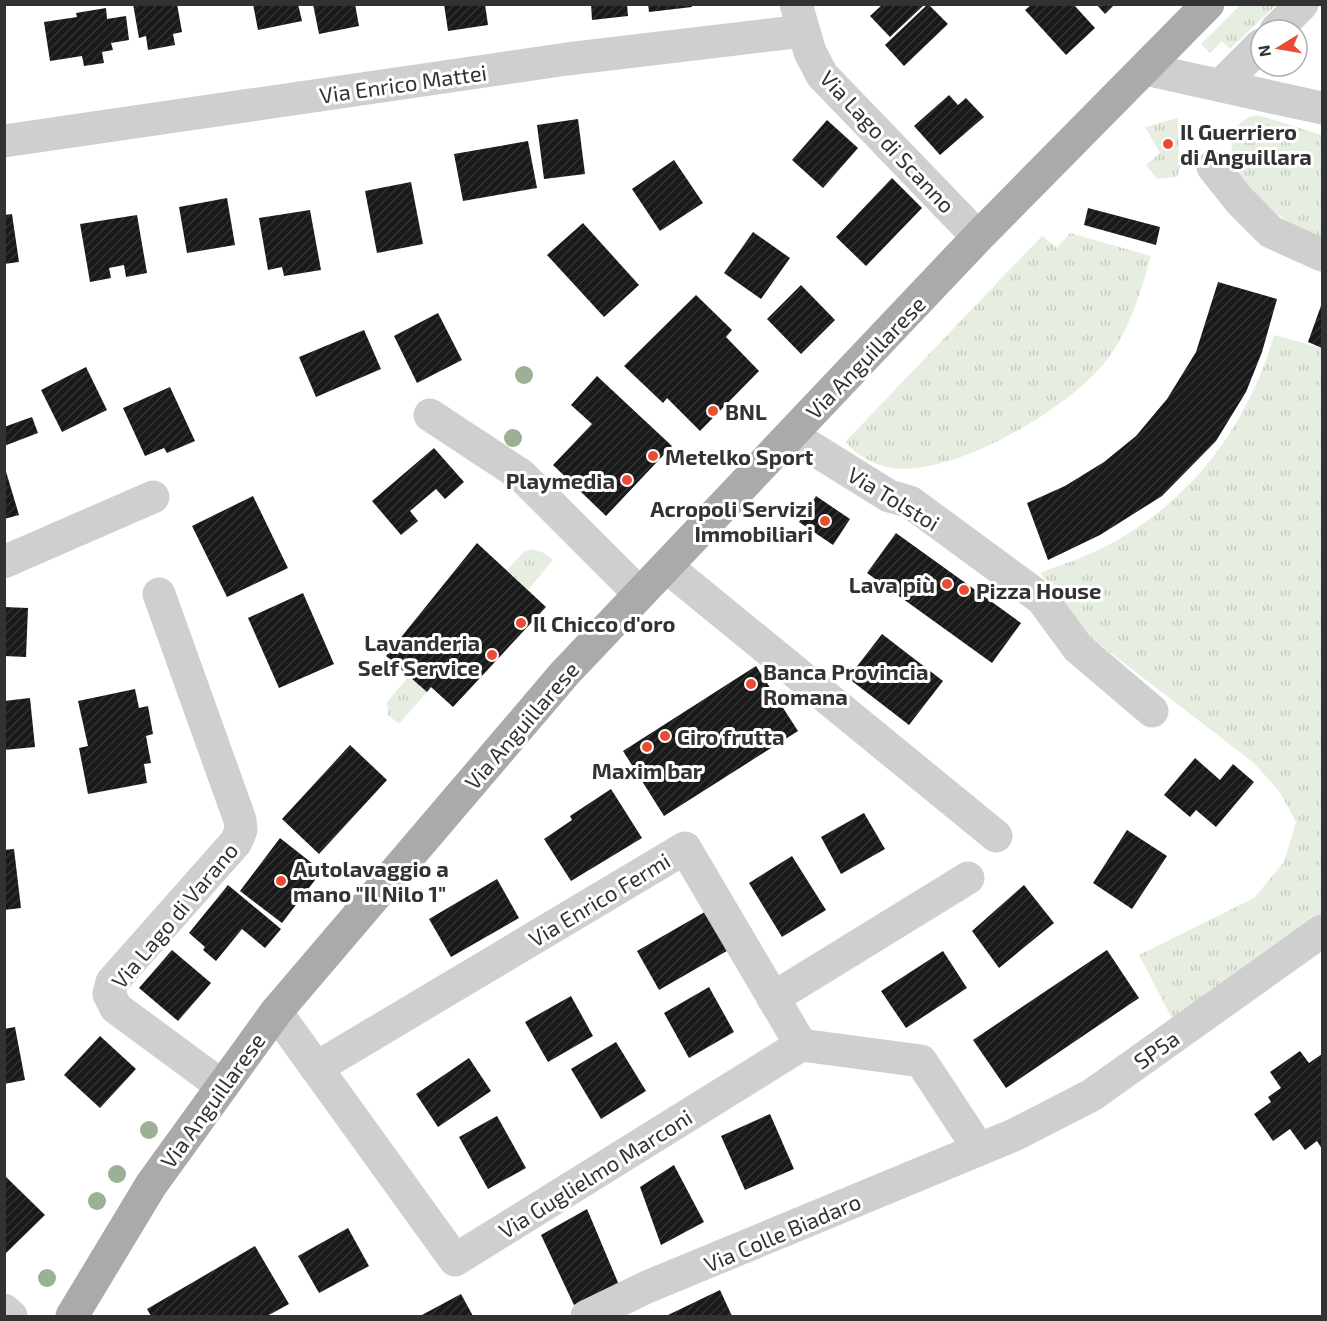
<svg xmlns="http://www.w3.org/2000/svg" width="1327" height="1321" font-family="'Exo 2',sans-serif">
  <style>
    .grass { fill: url(#grass-tufts) }
    .building { fill: url(#building-hatch) }
    .lines { fill: none; stroke-linecap: round; stroke-linejoin: round }
    .minor { stroke: #cfcfcf; stroke-width: 33 }
    .major { stroke: #aaa; stroke-width: 33 }
    .tree { fill: #9bb094 }
    .poi-dot { fill: #e94c33; stroke: #fff; stroke-width: 2 }
    .labels { text-anchor: middle; dominant-baseline: central; stroke-width: 6; stroke-linejoin: round; paint-order: stroke }
    .street-label { font-size: 22px; fill: #323232; stroke: #fff }
    .poi-label { font-size: 22px; font-weight: bold; fill: #323232; stroke: #fff; text-anchor: start }
  </style>
  <defs>
    <pattern id="grass-tufts" width="24" height="20" patternUnits="userSpaceOnUse" patternTransform="scale(1.5)"><rect width="24" height="20" fill="#e5eee0"/><path d="M3 7l-1-3M5 7V3M7 7l1-3M15 17l-1-3M17 17v-4M19 17l1-3" fill="none" stroke="#c5cdc1"/></pattern>
    <pattern id="building-hatch" width="6" height="6" patternUnits="userSpaceOnUse" patternTransform="scale(1.5)"><rect width="6" height="6" fill="#191919"/><path d="M-1 1l2-2M0 6l6-6M5 7l2-2" fill="none" stroke="#323232"/></pattern>
  </defs>
  <rect width="100%" height="100%" fill="#fff"/>
  <!-- grass -->
  <g class="grass">
    <path d="M1241,4L1276,5L1230,49L1222,41L1210,53L1201,44Z"/>
    <path d="M1258,115L1322,135V244C1290,224 1221,183 1233,137C1236,123 1245,117 1258,115Z"/>
    <path d="M1178,118L1179,159L1182,160L1177,177L1157,179L1146,165L1160,153L1145,127Z"/>
    <path d="M1070,233L1151,256C1140,294 1128,337 1101,367C1062,412 952,477 892,468C873,465 857,455 845,442L1042,236L1057,248Z"/>
    <path d="M1274,335L1322,348V916L1175,1024L1139,955L1254,898L1284,862L1296,822L1279,791L1254,763L1090,637L1040,573C1060,565 1081,559 1100,549C1187,507 1248,427 1274,335Z"/>
    <path d="M532,549L542,552L553,560L528,590L507,570L524,552Z"/>
    <path d="M409,676L427,692L399,724L388,715L387,702Z"/>
  </g>
  <!-- building -->
  <g class="building">
    <path d="M133,4H177L182,32L173,34L175,45L148,50L146,36L139,38Z"/>
    <path d="M253,4H298L302,21L258,30Z"/>
    <path d="M313,4H355L359,26L319,34Z"/>
    <path d="M444,4H485L488,25L448,31Z"/>
    <path d="M591,4H627L628,16L592,20Z"/>
    <path d="M648,4H691L692,7L649,12Z"/>
    <path d="M883,4H925L890,37L870,16Z"/>
    <path d="M928,4L948,24L904,66L885,45Z"/>
    <path d="M1096,4H1115L1105,14Z"/>
    <path d="M1031,5H1074L1095,28L1066,55L1025,10Z"/>
    <path d="M106,8L107,19L126,16L129,40L111,43L113,50L102,52L104,63L84,66L82,56L50,61L44,22L77,17L76,13Z"/>
    <path d="M949,95L958,105L966,98L984,117L940,155L914,126Z"/>
    <path d="M578,119L585,174L544,179L537,125Z"/>
    <path d="M827,120L858,148L823,188L792,160Z"/>
    <path d="M528,141L537,188L463,201L454,154Z"/>
    <path d="M674,160L703,203L660,231L632,189Z"/>
    <path d="M892,178L922,208L866,266L836,237Z"/>
    <path d="M411,182L423,244L377,253L365,191Z"/>
    <path d="M227,198L235,245L187,253L179,207Z"/>
    <path d="M1088,208L1160,227L1156,245L1084,225Z"/>
    <path d="M310,210L321,270L284,276L282,267L268,270L259,218Z"/>
    <path d="M12,214L19,262L4,264V215Z"/>
    <path d="M137,215L147,273L126,277L124,265L109,268L111,278L90,282L80,224Z"/>
    <path d="M583,223L639,285L604,317L547,255Z"/>
    <path d="M753,232L790,258L761,299L724,273Z"/>
    <path d="M1218,282L1277,299L1262,352L1246,392L1216,441L1162,496L1100,535L1048,560L1027,503L1065,486L1104,462L1136,436L1167,399L1196,352Z"/>
    <path d="M801,285L835,320L801,354L767,319Z"/>
    <path d="M696,295L732,330L726,337L759,371L700,431L667,398L663,403L624,366Z"/>
    <path d="M1322,303V348L1308,342Z"/>
    <path d="M438,313L462,360L417,383L394,336Z"/>
    <path d="M364,330L381,369L316,397L299,357Z"/>
    <path d="M86,367L107,410L62,432L41,390Z"/>
    <path d="M597,376L672,446L606,516L553,465L592,424L571,405Z"/>
    <path d="M170,387L195,441L167,453L164,448L145,456L123,408Z"/>
    <path d="M32,417L38,433L4,446V427Z"/>
    <path d="M434,448L464,482L445,499L436,489L410,511L418,521L401,535L372,501Z"/>
    <path d="M4,465L19,515L4,519Z"/>
    <path d="M253,496L288,568L227,597L192,526Z"/>
    <path d="M816,496L850,519L833,545L799,522Z"/>
    <path d="M896,533L1021,623L992,663L867,573Z"/>
    <path d="M477,543L546,607L453,707L431,687L427,692L386,656Z"/>
    <path d="M303,593L334,664L279,688L248,618Z"/>
    <path d="M4,607L28,608L26,657L4,656Z"/>
    <path d="M882,634L943,681L909,725L848,678Z"/>
    <path d="M756,666L798,731L664,816L623,751Z"/>
    <path d="M135,689L139,708L148,706L153,734L146,736L151,763L144,764L147,783L88,794L79,748L88,746L78,701Z"/>
    <path d="M30,698L35,747L4,750V701Z"/>
    <path d="M350,745L387,780L319,854L282,819Z"/>
    <path d="M1195,758L1220,780L1233,764L1254,782L1216,827L1196,810L1190,817L1164,795Z"/>
    <path d="M611,789L642,838L571,881L544,839L572,820L570,816Z"/>
    <path d="M864,813L885,849L841,874L821,837Z"/>
    <path d="M1127,830L1167,856L1132,909L1093,883Z"/>
    <path d="M280,838L322,871L282,923L240,891Z"/>
    <path d="M14,849L21,908L4,910V850Z"/>
    <path d="M792,856L826,910L782,937L749,883Z"/>
    <path d="M497,879L519,918L451,957L429,919Z"/>
    <path d="M228,885L281,929L265,948L242,929L216,961L203,950L205,947L189,933Z"/>
    <path d="M1024,885L1054,923L999,968L972,931Z"/>
    <path d="M710,909L732,948L659,990L637,951Z"/>
    <path d="M172,950L211,983L178,1021L139,988Z"/>
    <path d="M1107,950L1139,998L1006,1088L973,1040Z"/>
    <path d="M943,951L967,988L906,1028L881,991Z"/>
    <path d="M709,987L734,1032L689,1058L664,1013Z"/>
    <path d="M571,996L593,1036L548,1062L525,1022Z"/>
    <path d="M15,1027L25,1080L4,1084V1029Z"/>
    <path d="M100,1036L136,1069L100,1108L64,1075Z"/>
    <path d="M616,1042L646,1091L601,1119L571,1069Z"/>
    <path d="M1300,1051L1309,1063L1322,1054V1149L1317,1141L1305,1150L1290,1129L1273,1141L1254,1114L1271,1102L1268,1097L1281,1088L1270,1072Z"/>
    <path d="M469,1058L491,1091L438,1127L416,1094Z"/>
    <path d="M770,1114L794,1169L745,1190L721,1136Z"/>
    <path d="M497,1116L526,1168L488,1189L459,1137Z"/>
    <path d="M674,1165L704,1222L661,1245L640,1187Z"/>
    <path d="M4,1175L45,1215L6,1253L4,1252Z"/>
    <path d="M587,1209L619,1285L574,1305L541,1235Z"/>
    <path d="M348,1228L369,1266L319,1293L298,1256Z"/>
    <path d="M255,1246L289,1304L267,1316H151L147,1309Z"/>
    <path d="M720,1290L732,1316H669L668,1315Z"/>
    <path d="M461,1294L473,1316H420Z"/>
  </g>
  <g class="lines">
    <!-- minor -->
    <g class="minor">
      <path d="M796,4L810,52L822,75L978,237"/>
      <path d="M1276,30L1302,4"/>
      <path d="M1145,69L1322,108"/>
      <path d="M1221,85L1261,45"/>
      <path d="M4,141L567,59L803,31"/>
      <path d="M1213,167L1240,201L1271,232L1322,255"/>
      <path d="M430,415L521,475L639,593"/>
      <path d="M791,435L889,496L910,502L1042,599L1078,648L1152,711"/>
      <path d="M4,562L153,497"/>
      <path d="M667,567L996,836"/>
      <path d="M159,594L240,820L241,830L236,842L112,982L109,994L116,1008L222,1086"/>
      <path d="M773,998L968,878"/>
      <path d="M276,1012L455,1260L801,1045L921,1061L979,1149"/>
      <path d="M316,1068L685,848L801,1045"/>
      <path d="M4,1310L11,1316"/>
      <path d="M587,1316L647,1287L1014,1135L1092,1095L1322,931"/>
    </g>
    <!-- major -->
    <path class="major" d="M72,1316L151,1185L276,1012L565,673L978,237L1208,4"/>
  </g>
  <!-- trees -->
  <g class="tree">
    <circle cx="524" cy="375" r="9"/>
    <circle cx="513" cy="438" r="9"/>
    <circle cx="149" cy="1130" r="9"/>
    <circle cx="117" cy="1174" r="9"/>
    <circle cx="97" cy="1201" r="9"/>
    <circle cx="47" cy="1278" r="9"/>
  </g>
  <!-- markers -->
  <g class="poi-dot">
    <circle cx="1168" cy="144" r="6"/>
    <circle cx="713" cy="411" r="6"/>
    <circle cx="653" cy="456" r="6"/>
    <circle cx="627" cy="480" r="6"/>
    <circle cx="825" cy="521" r="6"/>
    <circle cx="947" cy="584" r="6"/>
    <circle cx="964" cy="590" r="6"/>
    <circle cx="521" cy="623" r="6"/>
    <circle cx="492" cy="655" r="6"/>
    <circle cx="751" cy="684" r="6"/>
    <circle cx="665" cy="736" r="6"/>
    <circle cx="647" cy="747" r="6"/>
    <circle cx="281" cy="881" r="6"/>
  </g>
  <g class="labels">
    <!-- street labels -->
    <g class="street-label">
      <text transform="translate(403 83) rotate(-8)">Via Enrico Mattei</text>
      <text transform="translate(888 141) rotate(47)">Via Lago di Scanno</text>
      <text transform="translate(865 357) rotate(-46)">Via Anguillarese</text>
      <text transform="translate(894 498) rotate(31)">Via Tolstoi</text>
      <text transform="translate(521 725) rotate(-49)">Via Anguillarese</text>
      <text transform="translate(599 899) rotate(-31)">Via Enrico Fermi</text>
      <text transform="translate(174 915) rotate(-50)">Via Lago di Varano</text>
      <text transform="translate(1156 1049) rotate(-35)">SP5a</text>
      <text transform="translate(212 1100) rotate(-54)">Via Anguillarese</text>
      <text transform="translate(595 1173) rotate(-32)">Via Guglielmo Marconi</text>
      <text transform="translate(782 1232) rotate(-23)">Via Colle Biadaro</text>
    </g>
    <!-- poi labels -->
    <g class="poi-label">
      <text x="1180" y="131">Il Guerriero<tspan x="1180" dy="25">di Anguillara</tspan></text>
      <text x="725" y="411">BNL</text>
      <text x="665" y="456">Metelko Sport</text>
      <text x="615" y="480" text-anchor="end">Playmedia</text>
      <text x="813" y="508" text-anchor="end">Acropoli Servizi<tspan x="813" dy="25">Immobiliari</tspan></text>
      <text x="935" y="584" text-anchor="end">Lava più</text>
      <text x="976" y="590">Pizza House</text>
      <text x="533" y="623">Il Chicco d'oro</text>
      <text x="480" y="642" text-anchor="end">Lavanderia<tspan x="480" dy="25">Self Service</tspan></text>
      <text x="763" y="671">Banca Provincia<tspan x="763" dy="25">Romana</tspan></text>
      <text x="677" y="736">Ciro frutta</text>
      <text x="647" y="770" text-anchor="middle">Maxim bar</text>
      <text x="293" y="868">Autolavaggio a<tspan x="293" dy="25">mano "Il Nilo 1"</tspan></text>
    </g>
  </g>
  <!-- border -->
  <rect width="1327" height="1321" fill="none" stroke="#323232" stroke-width="12"/>
  <!-- north arrow -->
  <g transform="translate(1279 48) rotate(259)"><circle r="28" fill="#ffffff" stroke="#adadad" stroke-width="1.5"/>
  <path d="M0-4.5L10 22L0 15L-10 22Z" fill="#e94c33"/>
  <text y="-9" font-size="16" font-weight="bold" text-anchor="middle" fill="#323232">N</text>
  </g>
</svg>
